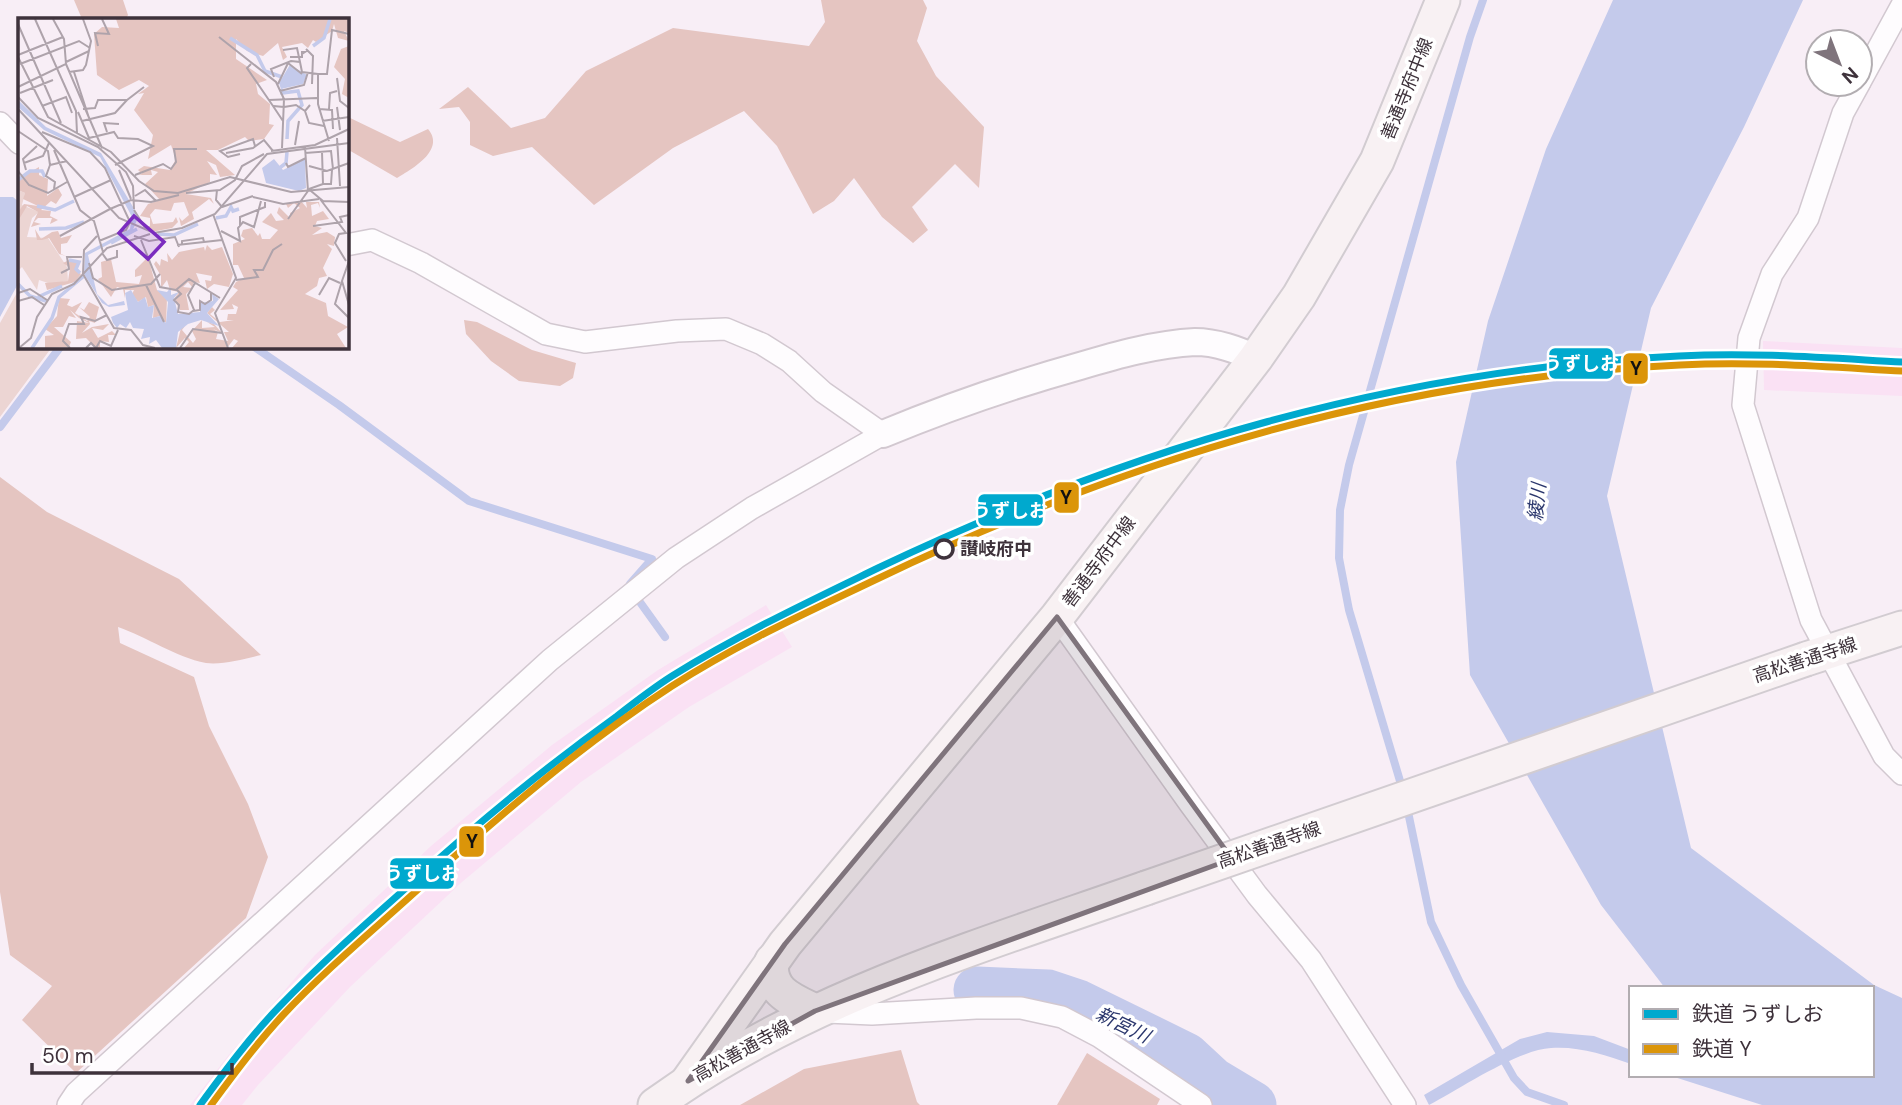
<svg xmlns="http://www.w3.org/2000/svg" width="1902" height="1105" font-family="'DM Sans','Noto Sans JP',sans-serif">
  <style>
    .built { fill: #fae1f4 }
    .green { fill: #ecd5d3 }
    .forest { fill: #e5c5c1 }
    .water { fill: #c4caeb }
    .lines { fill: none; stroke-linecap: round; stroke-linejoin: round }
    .stream { stroke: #c4caeb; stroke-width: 8 }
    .river { stroke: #c4caeb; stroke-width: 47 }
    .minor-casing { stroke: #d2c8d0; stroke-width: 24 }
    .tertiary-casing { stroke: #d2c8d0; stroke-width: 30 }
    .primary-casing { stroke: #d2ccd1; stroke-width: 37 }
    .minor { stroke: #fefcfe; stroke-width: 21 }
    .tertiary { stroke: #fefcfe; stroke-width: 26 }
    .primary { stroke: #f8f1f3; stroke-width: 33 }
    .primary-bridge-casing { stroke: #d2ccd1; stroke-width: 37; stroke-linecap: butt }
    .primary-bridge { stroke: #f8f1f3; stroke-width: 33 }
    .rail-1-casing { stroke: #fff; stroke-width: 12 }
    .rail-2-casing { stroke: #fff; stroke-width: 12 }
    .rail-1 { stroke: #00a9ce; stroke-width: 7 }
    .rail-2 { stroke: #db9509; stroke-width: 7 }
    .marked { fill: #7f747c; fill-opacity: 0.2; stroke: #7f747c; stroke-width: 5; stroke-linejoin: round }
    .stop-dot { fill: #fff; stroke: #3e323b; stroke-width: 3.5 }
    .labels { text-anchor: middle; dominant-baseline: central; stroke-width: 7; stroke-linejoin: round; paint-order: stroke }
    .street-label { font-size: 18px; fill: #3e323b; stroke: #fff }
    .stop-label { font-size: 18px; font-weight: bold; fill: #3e323b; stroke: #fff; text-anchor: start }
    .water-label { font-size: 19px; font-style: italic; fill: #2b376d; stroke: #fff }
    .inset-river { fill: none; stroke: #c4caeb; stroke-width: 3.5 }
    .inset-road { fill: none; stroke: #aea3ab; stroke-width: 2 }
    .view { fill: #7b2cbf; fill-opacity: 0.15; stroke: #7b2cbf; stroke-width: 3.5 }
    .inset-edge { fill: none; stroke: #3e323b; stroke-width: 3.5 }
    .line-badge { stroke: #fff; stroke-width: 2.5 }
    .badge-label { font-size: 19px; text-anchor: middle; font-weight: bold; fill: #fff }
    .pale-badge-label { font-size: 19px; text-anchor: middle; font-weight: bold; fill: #111 }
  </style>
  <rect width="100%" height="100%" fill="#f8eef6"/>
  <!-- built -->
  <g class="built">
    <path d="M1763,341L1902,348V396L1764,390Z"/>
    <path d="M766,605L792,647L689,707L581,782L462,882L350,987L258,1085L242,1105H190L227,1057L315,955L431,846L552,745L658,670Z"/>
  </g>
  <!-- green -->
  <path class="green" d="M19,289V346L52,347L0,417V323Z"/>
  <!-- forest -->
  <g class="forest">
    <path d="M74,0H123L128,15L126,19H82Z"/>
    <path d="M821,0H923L927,8L917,41L936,76L984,127L979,188L955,164L912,207L928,230L913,243L882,217L854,178L834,201L813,214L777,146L744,111L673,148L594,205L532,147L493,156L470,145V122L459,107L439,109L468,87L511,128L545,118L586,71L673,28L809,46L825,22Z"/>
    <path d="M346,116L400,142L428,129C446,150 412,169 397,178L347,149Z"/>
    <path d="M464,320L477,322L532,350L576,363L573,378L560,386L519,381L491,361L466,334Z"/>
    <path d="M0,477L47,512L179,579L261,655C244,659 223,665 206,663C175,657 147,637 118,627L120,643L194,677L209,726L248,804L268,857L246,918L76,1073L22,1020L52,986L10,955L0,892Z"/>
    <path d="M901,1050L917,1102L920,1105H740L804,1069Z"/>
    <path d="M1087,1053L1160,1099L1157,1105H1057Z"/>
  </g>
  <!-- water -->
  <g class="water">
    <path d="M1613,0H1803L1744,127L1651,308L1607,496L1691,848L1874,985L1902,998V1105H1762L1668,1075H1872V988H1665L1601,905L1470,675L1456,462L1488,321L1546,149Z"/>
    <path d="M0,197H13L19,202V282L0,317Z"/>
    <path d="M1547,1032L1594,1036L1631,1050V1064C1605,1055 1579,1046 1551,1048C1517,1050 1461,1088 1429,1105L1424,1095L1520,1039Z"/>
  </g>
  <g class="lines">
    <!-- stream -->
    <g class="stream">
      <path d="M253,346L339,405L469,501L652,559L630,584"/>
      <path d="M0,427L61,346"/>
      <path d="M637,598L665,637"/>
      <path d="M1403,791L1349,610L1339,558L1340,510L1349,465L1470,37L1483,0"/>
      <path d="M1407,807L1431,922L1461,985L1514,1078L1527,1092L1564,1105"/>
    </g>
    <!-- river -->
    <path class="river" d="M977,990L1048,993L1078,1003L1186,1056L1213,1081L1253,1105"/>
    <!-- minor casing -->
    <g class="minor-casing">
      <g id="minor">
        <path d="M1860,82L1902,5"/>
        <path d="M1859,84L1843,113L1808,218L1772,274L1749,338L1743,405L1811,620L1884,756L1902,774"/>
        <path d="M0,123L19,143"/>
        <path d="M1057,617L1190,804L1257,895L1311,960L1405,1105"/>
        <path d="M827,1012L872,1014L976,1008H1021L1062,1017L1100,1037L1201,1105"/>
        <path d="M68,1105L76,1093L550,660L676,558L752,508L883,434L823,392L789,361L762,344L726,329L677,331L585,342L546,334L421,263L372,240L346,245"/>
      </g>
    </g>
    <!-- tertiary casing -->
    <g class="tertiary-casing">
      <path id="tertiary" d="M883,434C948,407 1012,385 1080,366C1117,355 1156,344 1195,342C1217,342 1237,350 1256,358"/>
    </g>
    <!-- primary casing -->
    <g class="primary-casing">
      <g id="primary">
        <path d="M1806,659L1902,628"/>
        <path d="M772,961C767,991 792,1000 815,1011"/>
        <path d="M688,1081L785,944L1057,617L1256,358L1299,296L1377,161L1443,0"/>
        <path d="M655,1105C801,999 978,947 1146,888"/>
      </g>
    </g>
    <!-- minor -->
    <use href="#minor" class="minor"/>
    <!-- tertiary -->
    <use href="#tertiary" class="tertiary"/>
    <!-- primary -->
    <use href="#primary" class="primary"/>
    <!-- primary-bridge casing -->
    <g class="primary-bridge-casing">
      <path id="primary-bridge" d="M1146,888L1806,659"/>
    </g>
    <!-- primary-bridge -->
    <use href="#primary-bridge" class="primary-bridge"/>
    <!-- rail-1 casing -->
    <g class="rail-1-casing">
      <path id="rail-1" d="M200,1105C225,1071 250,1037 279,1007C322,962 368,922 414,881C479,822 546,767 617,716C635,702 653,688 672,676C738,635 808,602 878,568C1132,447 1397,369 1679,356C1754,352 1828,358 1902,362"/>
    </g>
    <!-- rail-2 casing -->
    <g class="rail-2-casing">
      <path id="rail-2" d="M211,1105C234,1074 257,1043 283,1015C327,968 377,927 424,884C502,813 584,743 672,686C737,644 808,612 877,579C1132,457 1396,378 1680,365C1754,361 1828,367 1902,371"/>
    </g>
    <!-- rail-1 -->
    <use href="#rail-1" class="rail-1"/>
    <!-- rail-2 -->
    <use href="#rail-2" class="rail-2"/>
  </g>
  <!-- marked area -->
  <path class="marked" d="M1057,617L1232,859L815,1011L688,1081L785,944Z"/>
  <!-- markers -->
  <circle class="stop-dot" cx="944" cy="549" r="9"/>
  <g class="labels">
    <!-- street labels -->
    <g class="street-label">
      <text transform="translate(1407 89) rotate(-68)">善通寺府中線</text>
      <text transform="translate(1099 562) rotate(-53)">善通寺府中線</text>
      <text transform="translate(1805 660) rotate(-18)">高松善通寺線</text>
      <text transform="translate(1269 845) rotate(-19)">高松善通寺線</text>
      <text transform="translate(742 1051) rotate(-29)">高松善通寺線</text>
    </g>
    <!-- stop labels -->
    <g class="stop-label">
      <text x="960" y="549">讃岐府中</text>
    </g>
    <!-- water labels -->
    <g class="water-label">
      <text transform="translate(1537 502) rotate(-84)">綾川</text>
      <text transform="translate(1123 1025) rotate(26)">新宮川</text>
    </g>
  </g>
  <!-- overview -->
  <g transform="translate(18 18)">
    <rect width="331" height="331" fill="#f8eef6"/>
    <path d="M0,172L7,175L4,187L21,194L14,200L9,219L30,220L49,249L50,263L33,266L21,262L19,272L4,249L0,253Z" fill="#ecd5d3"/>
    <path d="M98,1H331V15L326,13L331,23L320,20L316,6L314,13L298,24L295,22L290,30L284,25L264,29L269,39L265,42L260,25L245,38L229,33L218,21V41L249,62L238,66L240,76L252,86L251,106L256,107L246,121L231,123L227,119L200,132H188L217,157L202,159L198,147L189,143L199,157L192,156V164L168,176L193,180L196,186L191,181L174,194L176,201L163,208L161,199L164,203L171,197L166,184L156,185L153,193L137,191L132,197L135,206L155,204L158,199L160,204L154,210L133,214L128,208H132V200L122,198L130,186L142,182L127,166L140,154L133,152L134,157H119L124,156L120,152L126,148L152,152L158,141L153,127L130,141L135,117L116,92L126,75L120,76L131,68L121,62L101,72L79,57L76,16L84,9L101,10ZM331,28V80L324,76L327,61L316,49L323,31ZM21,149V157L30,161L29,178L40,170L44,177L38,186L33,183L23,192L33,193L32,198L40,202L32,206L34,200H20L16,204L23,206L13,209L20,194L9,188L0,203V194L6,186L20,188L5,181L7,175L0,172V161ZM283,183L289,190L288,184H301L302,190L300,185L293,187L294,198L305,193L311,201L299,203L297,208L304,210L294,217L309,214L317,219L316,228L309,226L314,231L305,250L309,258L301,260L299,268L287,276L308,285L310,298L330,309L319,316L328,330H214L220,323L216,321L209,330H166L171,324L167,320L158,330L163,310L167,308L164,312L175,325L178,321L174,313L184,302V310L197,309L189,304L196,306L204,315L195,311L200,314L198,321L210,323L206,314H211L189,295L194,289L197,292L192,296L202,304L216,302H209L210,296H218L220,289L214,286L216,291L202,292L220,272L215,269L218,264L226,260L220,247H215V226L227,221L223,218L225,212L234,210L240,218L242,215L244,221H252L260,212L244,204L253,195L258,203L266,202L259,195L261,189L272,200V195L282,190L276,185L270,190L268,186ZM17,211L23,221L34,214L40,213L43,220L54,217L49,225L43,226V236L48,238L41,236L31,220L24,222H19ZM189,227L194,232L204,229L215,256L211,269L196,266L189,271L187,262L193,263L194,258L178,255L182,265L176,264L174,269L170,264L165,269L174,270L168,276L171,292H162L156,281L161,274L152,272L149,262L143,270V258L136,246L138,243L142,248L143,241L150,244L149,235L154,242L161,234L186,229L187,233ZM130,239L139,272L149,280L148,305L142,298L135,300L136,287L130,289L128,279L120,284L114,276L116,272H107V280L105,271L99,269L93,279L80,261L84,259L83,244L93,241L98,264L121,266L124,257L117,259V252ZM51,242L62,245L57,252L63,256L57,264L29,272L27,265L50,263L52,250L45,245ZM41,280L52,281L49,287L54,289L64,284L57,295L69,303L72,299L61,289L66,292L71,284L81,289L77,305L71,303L72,306L64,315L74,309L91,306L85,312L74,310L80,320L94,313L98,317H90L91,324L82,323V329L92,330H78L68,320L58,321L59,303L71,305L61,300L52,292L58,300L51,298L45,309H36L53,324L51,329L27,330V318L36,317L27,311L39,298Z" fill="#e5c5c1"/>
    <path d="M276,40L272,47L289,57L285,66L263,71L261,65ZM0,82L28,109L83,135L124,204L119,202L114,214L70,237L79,276L90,287L106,283L107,287L91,289L84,285L66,256L67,235L112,211L114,199L82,139L26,112L0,89ZM256,141L265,152L287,141L288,170L281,173L248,165L244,150ZM153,269V277L161,274L156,280L160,296L182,294L183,285L195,283L194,276L201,281L189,295L201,308L183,302L170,306L160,314L158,330H144L138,322L131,326L132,319L123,321L126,311L115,310L112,304L108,310L102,306L99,310L95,305L93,299L110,292L107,275L113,272L120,284L127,279L130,289L136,287L134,300L142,298L148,305L150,284L139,272L149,274Z" fill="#c4caeb"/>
    <path class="inset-river" d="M212,20L239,37L247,53L264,59M295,28L306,20L312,1M263,71L264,75L280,73L284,87L270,103L269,121M259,152L268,145L269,134M0,162L12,153H24L27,159M19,188L37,192L56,183M198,200L208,198L213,189L215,193L221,191M21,211L48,210L66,204M140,216L156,217L180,206M93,225L119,211M51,242L61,244L58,251L62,255M0,266L12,278L28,283M20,279L44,268M14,330L34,300L41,279L66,258"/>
    <path class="inset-road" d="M17,1L58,93L59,115M0,6L43,105M201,19L258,64L266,81L264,130M80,28L77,15L91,16L84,1M288,31L295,38L294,66M265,32L279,30L282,44M0,37L45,19M0,39L30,99L93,134L121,163L136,173L160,175L212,159L273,174L331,169M272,39H284V34H287L284,36M48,44L71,33M2,46L61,23L72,30M48,46L84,130M233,46L229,50L255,88M51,54L65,52L68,47L73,23L65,1M56,54L71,100M256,59L253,51L273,43L282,44L284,54L300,56M319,60L322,83L331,90M260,66L270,45L284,56M0,69L48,46L46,21L35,1M262,73L286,67L290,54M2,75L35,62M0,79L20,100L80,129L108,154L115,168L116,191M251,82L299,80M292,87L287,93L291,105L306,108M24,88L48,79L54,95M266,89L278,87L287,93M319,89L322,112M0,91L101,200L136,215L164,210L197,196L249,136L331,125M65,91L77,90L80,82H109L126,69M301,91L314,92L315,111M311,91L312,75L319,73M60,94L71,120M64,103L97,95L109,82M265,103L255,88L266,89M304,103L331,99M0,113L30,133L32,147L49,143M24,114L72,134L87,150L112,204L108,212L81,223M89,114L86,105L101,106M71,120L96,114L100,120L120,121L135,128L97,147M319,120L322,168M311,123L300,86V56H309L314,12L331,16M277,127L281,103M36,132L62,192L76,203L85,234M253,133L297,127L331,111M208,135L235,130L246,122L255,133M287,135L313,133L315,151M222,136L210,139L202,133L235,121L237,128M6,145L25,138L31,125M268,145L270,149L288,140M32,147L28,158L37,164L36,171M291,148L309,153L331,145M8,152L5,141L19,128M101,152L113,181M0,153L11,167L30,175L49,164M117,157L145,146L153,151L158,144L156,131H179M305,166H313L314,152M291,171L305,166L304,134M199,172L198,182L204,189L235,178M293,173L305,183L331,184M168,175L202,172L217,162L224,148L246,136M117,178L127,172L138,183M56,179L93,162M235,179L265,186L301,181M302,181L328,215L321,216L317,225L328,243M92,191L113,182L133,184L161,177M116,192L128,211M195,196L218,260L197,295L210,330M331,200V224M270,201L290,173L287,129M222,208V199L247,189V184M295,208L324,204L322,199L331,197M203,213L222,223L220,210L225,204L236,209L243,183M42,218L92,191M116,218L131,223L157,219L161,229M123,222L142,269L158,272L171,261L202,280M164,226V223L185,220L186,224M159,227L204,222M84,235L89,242L99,239V232M331,243L324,263L331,287M71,245L75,260L94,272L133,266L142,256M43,255L51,251L49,239H64M65,256L66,232L79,218M65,256L96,310L113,312L125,327L137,330M218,262L240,259L236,252H245L255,232L264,226M324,263L317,286L331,300M128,267L146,304M159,272L163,276L156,282L161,287L160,294L171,296L176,292L170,277L177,265M0,275L12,271L29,282M301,277L311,260L322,265M0,283L14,279L26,287M175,293L182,292V283L187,286L193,282V274M1,330L13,320L19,299L34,276L56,266L89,230L132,216M52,330L45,323L51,306H66L63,299L77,303L89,297M68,330L73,325L78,330L82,323L93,328L100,312M162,330L175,311L204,315"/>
    <path class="view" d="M116,198L146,224L130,241L101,215Z"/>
    <rect width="331" height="331" class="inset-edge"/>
  </g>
  <g class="line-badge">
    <rect x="1548" y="347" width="66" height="33" rx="7" fill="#00a9ce"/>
    <rect x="1622" y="352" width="27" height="33" rx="7" fill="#db9509"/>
    <rect x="1053" y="481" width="27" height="33" rx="7" fill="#db9509"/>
    <rect x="977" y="493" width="67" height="34" rx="7" fill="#00a9ce"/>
    <rect x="458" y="825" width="27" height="33" rx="7" fill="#db9509"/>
    <rect x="389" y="857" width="66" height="33" rx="7" fill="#00a9ce"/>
  </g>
  <g class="badge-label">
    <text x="1581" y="370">うずしお</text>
    <text x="1010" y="517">うずしお</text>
    <text x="422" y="880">うずしお</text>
  </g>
  <g class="pale-badge-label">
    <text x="1636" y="375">Y</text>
    <text x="1066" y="504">Y</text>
    <text x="472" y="848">Y</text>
  </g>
  <!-- legend -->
  <rect x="1629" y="986" width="245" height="91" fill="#ffffff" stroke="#b2adb1" stroke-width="2"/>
  <rect x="1643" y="1009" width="35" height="10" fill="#00a9ce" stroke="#b2adb1" stroke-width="2"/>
  <text x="1692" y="1021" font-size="21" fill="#3e323b">鉄道 うずしお</text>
  <rect x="1643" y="1044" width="35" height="10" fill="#db9509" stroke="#b2adb1" stroke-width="2"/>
  <text x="1692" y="1056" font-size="21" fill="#3e323b">鉄道 Y</text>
  <!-- north arrow -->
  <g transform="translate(1839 63) rotate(138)"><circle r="33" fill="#ffffff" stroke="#b2adb1" stroke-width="2"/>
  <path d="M0-5L12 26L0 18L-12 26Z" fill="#7f747c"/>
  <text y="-10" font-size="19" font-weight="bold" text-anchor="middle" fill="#3e323b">N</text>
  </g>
  <!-- scale -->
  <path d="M32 1063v10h200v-10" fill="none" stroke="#3e323b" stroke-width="3.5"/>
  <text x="42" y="1063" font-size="21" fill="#3e323b" stroke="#ffffff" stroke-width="5" paint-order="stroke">50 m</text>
</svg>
